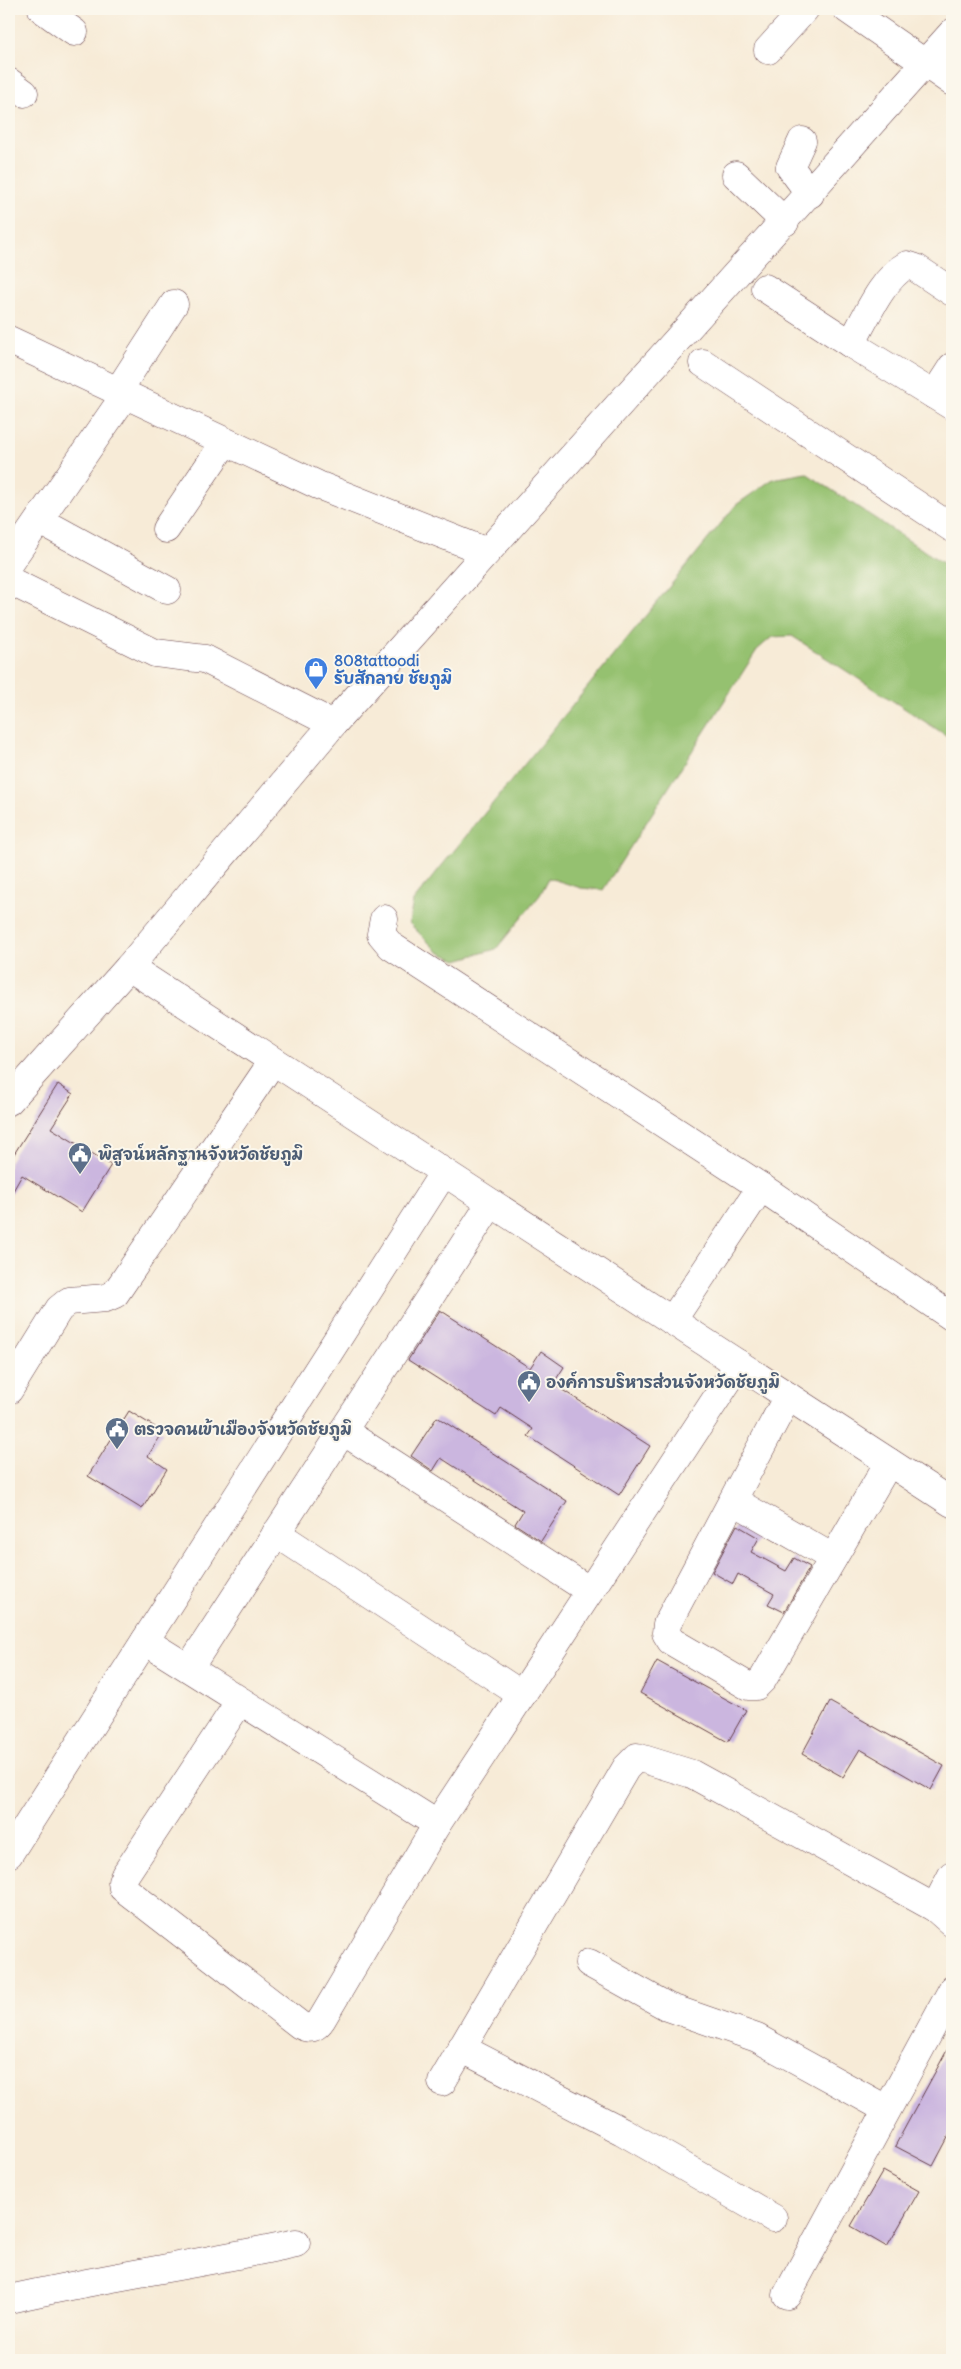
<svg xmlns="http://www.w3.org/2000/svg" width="961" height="2369" font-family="Delius,'Playpen Sans Thai',sans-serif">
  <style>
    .green { fill: #95c16f; stroke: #70704d }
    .building { fill: #cbb6df }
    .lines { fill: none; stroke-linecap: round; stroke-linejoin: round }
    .minor-casing { stroke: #643e45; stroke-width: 29 }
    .minor { stroke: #fff; stroke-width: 28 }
    .labels { text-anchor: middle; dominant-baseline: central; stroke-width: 4; stroke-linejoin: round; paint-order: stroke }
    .shop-label { font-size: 16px; font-weight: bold; fill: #366cbe; stroke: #fbf7ec; text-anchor: start }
    .service-label { font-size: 16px; font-weight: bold; fill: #4e5e75; stroke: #fbf7ec; text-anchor: start }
  </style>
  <rect width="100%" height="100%" fill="#fbf7ec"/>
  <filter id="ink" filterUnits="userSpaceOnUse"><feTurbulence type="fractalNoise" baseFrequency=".02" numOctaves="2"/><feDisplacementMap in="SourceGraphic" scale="10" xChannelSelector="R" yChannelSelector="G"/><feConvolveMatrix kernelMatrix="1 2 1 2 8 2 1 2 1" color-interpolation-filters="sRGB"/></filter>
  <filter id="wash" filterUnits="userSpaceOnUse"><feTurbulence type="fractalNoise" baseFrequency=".0096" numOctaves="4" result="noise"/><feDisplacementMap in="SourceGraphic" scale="20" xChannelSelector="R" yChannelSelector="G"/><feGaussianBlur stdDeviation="1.12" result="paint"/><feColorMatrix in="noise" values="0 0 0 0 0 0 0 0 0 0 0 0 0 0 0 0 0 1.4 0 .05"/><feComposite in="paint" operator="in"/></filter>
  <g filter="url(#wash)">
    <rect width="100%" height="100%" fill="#f7ebd7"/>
    <!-- green -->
    <path class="green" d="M806,473L952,569V739L792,636L772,637L757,650L603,890L581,888L549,878L540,895L496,949L457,960L438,952L409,923L413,901L736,505L773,479Z"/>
    <g id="blocks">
      <!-- building -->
      <g class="building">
        <path d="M58,1084L73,1094L51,1128L111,1165L82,1212L22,1175L9,1198V1162Z"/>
        <path d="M440,1310L530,1368L541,1351L564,1367L553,1384L650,1446L619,1495L528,1436L533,1429L501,1408L496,1416L408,1360Z"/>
        <path d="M129,1411L163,1432L148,1456L167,1469L142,1509L88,1476Z"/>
        <path d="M437,1417L567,1501L541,1541L515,1524L523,1511L441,1458L433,1471L411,1456Z"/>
        <path d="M737,1525L759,1538L751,1552L786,1571L794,1558L810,1567L784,1612L768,1604L774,1594L738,1574L733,1584L712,1572Z"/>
        <path d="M657,1661L746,1710L728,1742L640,1693Z"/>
        <path d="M830,1702L944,1766L931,1790L860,1749L843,1777L802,1754Z"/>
        <path d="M952,2041V2130L933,2166L895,2146Z"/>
        <path d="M883,2171L919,2191L887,2247L851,2226Z"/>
      </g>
    </g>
  </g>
  <g filter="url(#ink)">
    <use href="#blocks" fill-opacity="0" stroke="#643e45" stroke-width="1"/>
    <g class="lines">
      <!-- minor casing -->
      <g class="minor-casing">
        <g id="minor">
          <path d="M42,9L74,32"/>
          <path d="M847,9L952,82"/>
          <path d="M768,50L805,9"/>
          <path d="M9,82L24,93"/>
          <path d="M802,141L790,167L810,194"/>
          <path d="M736,175L785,222"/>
          <path d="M765,288L851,344L952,406"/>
          <path d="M9,340L318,485L487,552"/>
          <path d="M851,344C865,320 882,278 907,265L916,268L952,292"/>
          <path d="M703,363L952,528"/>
          <path d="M118,391L174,304"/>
          <path d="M934,395L952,367"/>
          <path d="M39,520L167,590"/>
          <path d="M166,529L225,442"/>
          <path d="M9,563L125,395"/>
          <path d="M12,582L155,653L205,659L333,724"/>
          <path d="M384,919L381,934L391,946L761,1187L952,1317"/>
          <path d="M129,967L952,1503"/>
          <path d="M9,1101L129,967L333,724L952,33"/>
          <path d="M672,1321L761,1187"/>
          <path d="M9,1390L59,1309L69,1301L106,1298L115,1294L273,1061"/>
          <path d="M788,1396L667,1624L666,1633L671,1641L748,1686H756L763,1679L889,1462"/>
          <path d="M343,1431L590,1591"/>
          <path d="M734,1501L833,1558"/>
          <path d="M276,1533L522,1695"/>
          <path d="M145,1641L437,1824L739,1364"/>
          <path d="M189,1668L491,1203"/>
          <path d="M240,1701L125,1875L122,1882L123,1888L300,2025C310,2030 316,2028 322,2019L437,1824"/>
          <path d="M9,1854L444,1172"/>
          <path d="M952,1875L935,1908L952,1923"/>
          <path d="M589,1963L668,2007L757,2038L886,2109"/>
          <path d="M461,2048L622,2131L773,2218"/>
          <path d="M442,2082L626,1768L637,1757L692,1774L935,1908"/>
          <path d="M787,2295L952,1990"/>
          <path d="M9,2299C104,2277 201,2264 296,2243"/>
        </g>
      </g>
      <!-- minor -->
      <use href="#minor" class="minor"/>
    </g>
  </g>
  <!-- icons -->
  <defs>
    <g id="shop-pin" transform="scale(1.25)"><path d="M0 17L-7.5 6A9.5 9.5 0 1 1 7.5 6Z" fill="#3f7fe0" stroke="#fbf7ec"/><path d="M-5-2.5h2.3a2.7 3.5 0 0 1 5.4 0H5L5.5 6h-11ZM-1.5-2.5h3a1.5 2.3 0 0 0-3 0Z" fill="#fff"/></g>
    <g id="civic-pin" transform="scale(1.25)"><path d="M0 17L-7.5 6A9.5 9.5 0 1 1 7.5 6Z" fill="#5c6f8a" stroke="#fbf7ec"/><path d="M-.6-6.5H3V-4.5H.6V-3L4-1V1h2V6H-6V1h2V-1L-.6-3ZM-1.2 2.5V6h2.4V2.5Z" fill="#fff"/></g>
  </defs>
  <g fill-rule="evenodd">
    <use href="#shop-pin" x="316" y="669"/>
    <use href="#civic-pin" x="80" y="1154"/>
    <use href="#civic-pin" x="529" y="1382"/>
    <use href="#civic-pin" x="117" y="1429"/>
  </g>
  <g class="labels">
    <!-- shop labels -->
    <g class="shop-label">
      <text x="334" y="660">808tattoodi<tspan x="334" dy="18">รับสักลาย ชัยภูมิ</tspan></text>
    </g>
    <!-- service labels -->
    <g class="service-label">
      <text x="98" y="1154">พิสูจน์หลักฐานจังหวัดชัยภูมิ</text>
      <text x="546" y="1382">องค์การบริหารส่วนจังหวัดชัยภูมิ</text>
      <text x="134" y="1429">ตรวจคนเข้าเมืองจังหวัดชัยภูมิ</text>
    </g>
  </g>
  <!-- margin -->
  <rect width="961" height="2369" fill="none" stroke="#fbf7ec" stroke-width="30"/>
</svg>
